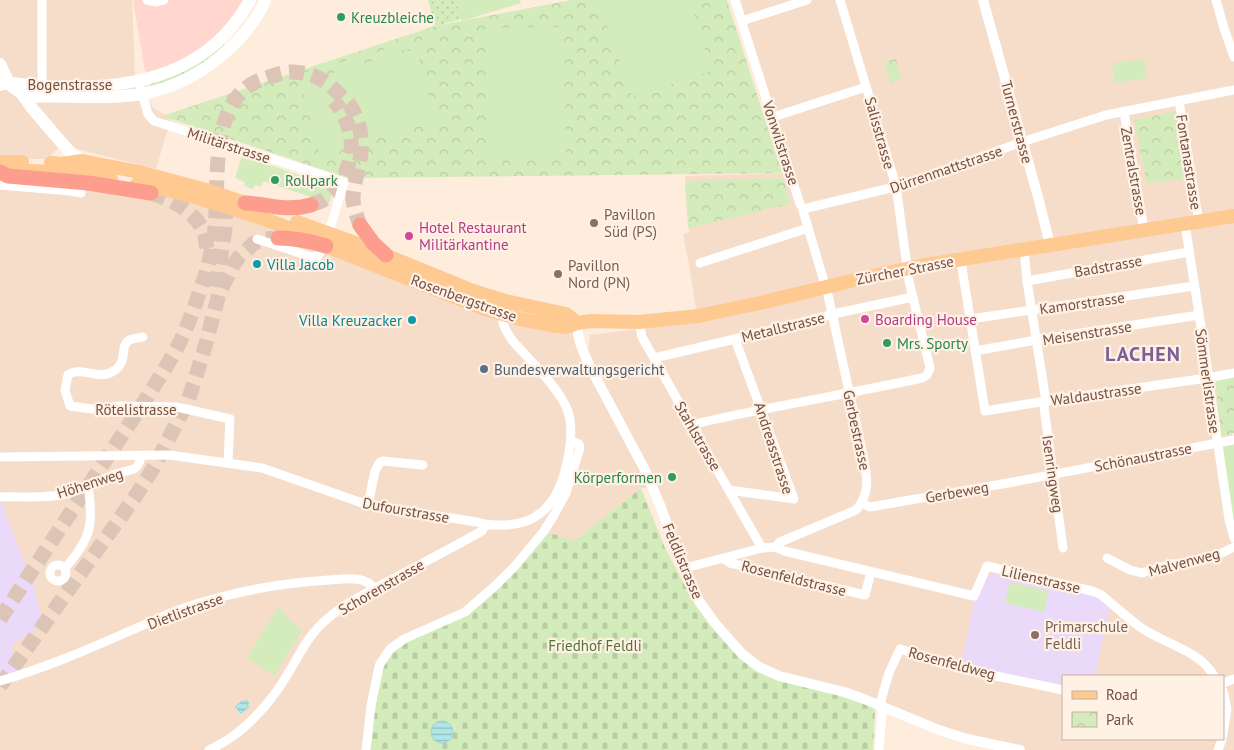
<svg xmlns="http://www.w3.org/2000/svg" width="1234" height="750" font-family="'PT Sans',sans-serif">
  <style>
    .residential { fill: #f6ddca; fill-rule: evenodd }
    .commercial { fill: #ffd7cf }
    .education { fill: #ead9f9 }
    .grass { fill: url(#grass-dots) }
    .cemetery { fill: url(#cemetery-stones) }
    .park { fill: url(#park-crowns) }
    .garden { fill: #d4ebbb }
    .water { fill: url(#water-rules); stroke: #96d8da }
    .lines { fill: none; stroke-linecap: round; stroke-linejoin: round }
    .motorway-tunnel { stroke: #dcc5b6; stroke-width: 15; stroke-dasharray: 15 8; stroke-linecap: butt }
    .minor { stroke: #fff; stroke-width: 9 }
    .tertiary { stroke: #fff; stroke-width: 10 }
    .secondary { stroke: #fff; stroke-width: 12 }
    .primary { stroke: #ffc992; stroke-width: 14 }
    .motorway { stroke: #fd9d8e; stroke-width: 15 }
    .leisure-dot { fill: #2e9e5b; stroke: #fff1e4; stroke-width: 2 }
    .education-dot { fill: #8d6e63; stroke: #fff1e4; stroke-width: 2 }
    .hotel-dot { fill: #d1479c; stroke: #fff1e4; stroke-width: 2 }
    .culture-dot { fill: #0f9aa8; stroke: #fff1e4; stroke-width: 2 }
    .service-dot { fill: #5c6f8a; stroke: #fff1e4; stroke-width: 2 }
    .labels { text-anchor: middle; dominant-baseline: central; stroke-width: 4.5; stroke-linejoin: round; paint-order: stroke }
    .leisure-label { font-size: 15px; fill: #27864d; stroke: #fff1e4; text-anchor: start }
    .street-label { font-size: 15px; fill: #744f44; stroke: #fff1e4 }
    .education-label { font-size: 15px; fill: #785e54; stroke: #fff1e4; text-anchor: start }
    .hotel-label { font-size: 15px; fill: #b23c85; stroke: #fff1e4; text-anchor: start }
    .culture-label { font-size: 15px; fill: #0d838f; stroke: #fff1e4; text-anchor: start }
    .service-label { font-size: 15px; fill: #4e5e75; stroke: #fff1e4; text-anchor: start }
    .park-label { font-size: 15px; fill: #527439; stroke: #fff1e4 }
    .district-label { font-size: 20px; font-weight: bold; letter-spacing: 1px; fill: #7e5f98; stroke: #fff1e4 }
  </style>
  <defs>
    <pattern id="grass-dots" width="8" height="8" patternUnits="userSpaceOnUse" patternTransform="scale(1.25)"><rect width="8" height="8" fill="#d4ebbb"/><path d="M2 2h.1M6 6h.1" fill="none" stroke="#b9cba2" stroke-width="1.8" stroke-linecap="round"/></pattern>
    <pattern id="cemetery-stones" width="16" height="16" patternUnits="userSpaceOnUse" patternTransform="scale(1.25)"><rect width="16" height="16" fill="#d4ebbb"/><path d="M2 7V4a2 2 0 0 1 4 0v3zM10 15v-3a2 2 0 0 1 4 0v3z" fill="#b9cba2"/></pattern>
    <pattern id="park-crowns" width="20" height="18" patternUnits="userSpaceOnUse" patternTransform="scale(1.25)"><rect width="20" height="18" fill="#d4ebbb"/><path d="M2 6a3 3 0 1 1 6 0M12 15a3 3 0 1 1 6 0" fill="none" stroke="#b9cba2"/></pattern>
    <pattern id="water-rules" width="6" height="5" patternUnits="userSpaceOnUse" patternTransform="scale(1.25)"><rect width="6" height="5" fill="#b0e6e7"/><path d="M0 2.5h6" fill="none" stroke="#94bdbd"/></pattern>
  </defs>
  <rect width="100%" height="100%" fill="#feecdc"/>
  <!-- residential -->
  <g class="residential">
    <path d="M0,0H132L135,76L153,108L171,118L156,169L61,145L47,159H0Z"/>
    <path d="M737,0H1234V377L1215,380L1221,437L1232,434L1234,436V750H1020L995,745L759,667L705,611L644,461L590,356L588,349L590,335L645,328L697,317L691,276L683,234L689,232L685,176L791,173ZM1063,676H1223V739H1063Z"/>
    <path d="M0,178L152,186L577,333L653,488H641L574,541L366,750H0Z"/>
  </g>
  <!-- commercial -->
  <path class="commercial" d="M133,0H250L210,48L156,77L145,71Z"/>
  <!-- education -->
  <g class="education">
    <path d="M0,497L16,541L33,583L43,624L11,646L22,674L0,681Z"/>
    <path d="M990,573L1099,596L1110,605L1095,676H1063V687L961,666L975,597Z"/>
  </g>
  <!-- grass -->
  <g class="grass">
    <path d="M428,0H456L462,19L435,26Z"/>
    <path d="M222,43L227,47L197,69L150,88V83Z"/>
  </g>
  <!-- cemetery -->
  <path class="cemetery" d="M641,488L665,548L689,593L759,667L864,699L875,710L873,750H366L374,688L390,649L465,612L544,531L574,541Z"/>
  <!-- park -->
  <g class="park">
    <path d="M572,0H727L782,173L347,178L162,116L435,26Z"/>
    <path d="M896,59L901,79L890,83L884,62Z"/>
    <path d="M1176,111L1187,178L1147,183L1134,120Z"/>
    <path d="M783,178L790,204L688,228L685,181Z"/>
    <path d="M1234,377V433L1221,437L1215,380Z"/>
  </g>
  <!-- garden -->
  <g class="garden">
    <path d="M456,0H520L521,3L462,21Z"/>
    <path d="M598,0H689L712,71L632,96Z"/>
    <path d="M564,27L566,156L487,157L485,28Z"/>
    <path d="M432,37L433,43L320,71L286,83L285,78Z"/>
    <path d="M416,49L436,122L320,154L301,82Z"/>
    <path d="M1145,59L1147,78L1115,83L1112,63Z"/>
    <path d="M242,156L335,187L329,203L263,181L261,187L255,185L253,189L244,186L245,182L235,178Z"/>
    <path d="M1234,440V538L1217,444Z"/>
    <path d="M1010,582L1048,591L1044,612L1005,603Z"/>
    <path d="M278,607L302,631L274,676L247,658Z"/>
  </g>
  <!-- water -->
  <g class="water">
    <path d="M246,700L249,703L247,705L249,707L241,713L235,707L242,701L244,702Z"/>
    <circle cx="442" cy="732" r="11"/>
  </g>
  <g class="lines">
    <!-- motorway-tunnel -->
    <g class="motorway-tunnel">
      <path d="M151,193C172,200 194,210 204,232C206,237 206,245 207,251"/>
      <path d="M311,205C315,203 321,202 325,199C333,194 339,187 343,178C357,151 353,124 334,101"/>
      <path d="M216,287L225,229L226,195"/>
      <path d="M0,619L146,399C157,381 169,363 179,344C190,321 198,297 206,273C210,259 213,243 215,228C219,186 210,117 246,88C252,83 259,80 266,78C275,75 283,72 292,72C315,73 326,80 341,96C345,100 349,103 351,107C359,120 363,137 361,151C360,168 353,183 353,200C354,209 357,217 360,225"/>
      <path d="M0,686L135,497L154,467L188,401L203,354L219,294L233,265L239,257L254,243L265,239L274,238"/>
    </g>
    <!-- minor -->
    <g class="minor">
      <path d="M147,0L156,2L164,0"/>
      <path d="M1216,0L1224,28L1234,57"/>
      <path d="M742,21L807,0"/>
      <path d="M139,82L148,114L154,121L344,182L332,222L321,251L318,256L312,257L257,239"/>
      <path d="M42,86V0"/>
      <path d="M1179,101L1199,222"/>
      <path d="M1124,112L1144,230"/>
      <path d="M773,117L866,87"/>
      <path d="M0,185L70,191L81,193"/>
      <path d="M803,209L903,185L1022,142L1106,115L1234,90"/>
      <path d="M1185,224L1208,372L1207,378L1209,384L1229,519L1234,538"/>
      <path d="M1024,249L1027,281L1046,401L1044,407L1063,548"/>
      <path d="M963,259L962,268L985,411L1046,401L1207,378L1234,373"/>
      <path d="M700,263L808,228"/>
      <path d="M1027,281L1189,252"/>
      <path d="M970,319L1194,286"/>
      <path d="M639,322L642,337L690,422L694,426L704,447L762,548"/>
      <path d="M143,337C139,338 132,338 128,341C119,347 130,364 110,373C98,378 87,370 75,372C72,372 70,374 68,375L65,390L70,406L100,410L116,406L177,407L230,419L228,462"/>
      <path d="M975,351L1036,340L1199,315"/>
      <path d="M654,358L735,339L833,314L913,297"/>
      <path d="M694,426L699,423C773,406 848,394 922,378L927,375L930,368L909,281L896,186L840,0"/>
      <path d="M0,457L169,455L262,468L368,505L477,522C487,526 494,525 504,525C520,525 537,519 548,506C565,487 576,436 568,412C561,389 528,359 512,340C505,329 501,324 503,311"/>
      <path d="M729,490L794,499L735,339"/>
      <path d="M0,497C21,496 45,499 66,494C83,490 99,480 116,474C130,469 138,473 141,456"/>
      <path d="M862,503L870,507L1008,483L1234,440"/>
      <path d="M368,505L375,471L380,462L383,461L423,465"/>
      <path d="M775,547L784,551L974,596L987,566L1092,591L1100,594C1114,605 1128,619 1143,629C1166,644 1200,651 1214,676"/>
      <path d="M1107,558L1130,570L1142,573L1172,564L1194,562L1214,557L1234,547"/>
      <path d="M724,559L730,563L865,595L871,572"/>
      <circle cx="58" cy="573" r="8"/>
      <path d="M65,568C91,539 94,524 88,486"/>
      <path d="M685,568L762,548L775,547L780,542L856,510C871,493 867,475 863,455L828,295L804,214L803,209L800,204L743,26L742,21L735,0"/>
      <path d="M0,681C45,668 89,649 132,630C149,623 166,614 184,608C231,592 280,583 329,580C346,579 364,575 375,589"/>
      <path d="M1223,683L1234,679"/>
      <path d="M1223,691L1227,709L1223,734"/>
      <path d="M209,750C244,734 270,704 289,672C300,653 310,633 327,619C344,604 365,594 385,583C417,566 450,549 482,531L485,526"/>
      <path d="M366,750L371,706L379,667L380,664L390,649L404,639L465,612L496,585L515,566L544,531L554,515L566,493L580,448L579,444L571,441"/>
      <path d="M879,750L882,714L881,700L889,673L900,649L958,668L1063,690"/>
      <path d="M1218,750L1222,739"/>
    </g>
    <!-- tertiary -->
    <g class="tertiary">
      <path d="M983,0L1038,197L1050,245"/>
      <path d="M577,323C578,342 582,348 589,365L645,470L660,505L672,538L699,601L714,622L742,654L759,667L779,676L844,692L864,699L939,730L967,739L1020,750"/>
    </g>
    <!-- secondary -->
    <g class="secondary">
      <path d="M0,64L10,85L22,94L31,107L68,150L82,161"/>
      <path d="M0,85L6,83C22,83 39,87 55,87C134,89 209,75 250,0"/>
      <path d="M24,97C63,95 104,100 142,94C175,88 206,71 229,49C244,35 258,19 265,0"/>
    </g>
    <!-- primary -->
    <g class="primary">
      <path d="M0,162H22"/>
      <path d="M51,163L62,164L82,161L139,172L206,190L245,203L256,207"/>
      <path d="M11,170L70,173L111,179"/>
      <path d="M137,184C171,189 204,200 237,210C268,220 298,230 326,246L485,309L520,319L557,326L567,327L577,323L591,321L639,322L698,316L760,303L863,278L925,265L1234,216"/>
      <path d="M297,222L358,244L473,291L505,301L566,314L577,323"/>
    </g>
    <!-- motorway -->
    <g class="motorway">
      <path d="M0,172L8,176L88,183L151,193"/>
      <path d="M245,203C270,204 285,212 311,205"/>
      <path d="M360,225L373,243L386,255"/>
      <path d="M278,238C295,238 310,241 326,246"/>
    </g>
  </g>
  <!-- markers -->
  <g class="leisure-dot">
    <circle cx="341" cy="17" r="5"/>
    <circle cx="275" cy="180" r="5"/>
    <circle cx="887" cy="343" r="5"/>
    <circle cx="672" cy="477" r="5"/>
  </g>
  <g class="education-dot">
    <circle cx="594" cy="223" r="5"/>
    <circle cx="558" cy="274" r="5"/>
    <circle cx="1035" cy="635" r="5"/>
  </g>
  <g class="hotel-dot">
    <circle cx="409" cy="236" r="5"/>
    <circle cx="865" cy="319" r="5"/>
  </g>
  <g class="culture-dot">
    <circle cx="257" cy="264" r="5"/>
    <circle cx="412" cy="320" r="5"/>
  </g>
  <circle class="service-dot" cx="484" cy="369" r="5"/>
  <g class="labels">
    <!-- leisure labels -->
    <g class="leisure-label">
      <text x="351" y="17">Kreuzbleiche</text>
      <text x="285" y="180">Rollpark</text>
      <text x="897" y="343">Mrs. Sporty</text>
      <text x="662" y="477" text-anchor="end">Körperformen</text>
    </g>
    <!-- street labels -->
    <g class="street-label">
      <text x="70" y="84">Bogenstrasse</text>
      <text transform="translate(1017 122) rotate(75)">Turnerstrasse</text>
      <text transform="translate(880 133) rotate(74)">Salisstrasse</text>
      <text transform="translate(781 143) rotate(72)">Vonwilstrasse</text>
      <text transform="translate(229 145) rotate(18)">Militärstrasse</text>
      <text transform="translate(1189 162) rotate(81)">Fontanastrasse</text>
      <text transform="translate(946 169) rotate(-19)">Dürrenmattstrasse</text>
      <text transform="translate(1134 171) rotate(80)">Zentralstrasse</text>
      <text transform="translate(1108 266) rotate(-10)">Badstrasse</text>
      <text transform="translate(905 270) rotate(-11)">Zürcher Strasse</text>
      <text transform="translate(464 298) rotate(20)">Rosenbergstrasse</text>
      <text transform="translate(1082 303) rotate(-8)">Kamorstrasse</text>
      <text transform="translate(783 327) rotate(-14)">Metallstrasse</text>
      <text transform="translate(1087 333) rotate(-9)">Meisenstrasse</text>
      <text transform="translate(1208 381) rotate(82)">Sömmerlistrasse</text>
      <text transform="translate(1096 394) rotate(-8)">Waldaustrasse</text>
      <text x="136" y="409">Rötelistrasse</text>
      <text transform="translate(857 430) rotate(78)">Gerbestrasse</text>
      <text transform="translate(698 436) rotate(60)">Stahlstrasse</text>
      <text transform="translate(774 448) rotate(72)">Andreasstrasse</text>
      <text transform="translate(1143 457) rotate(-11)">Schönaustrasse</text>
      <text transform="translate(1053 474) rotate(82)">Isenringweg</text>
      <text transform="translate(90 483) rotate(-18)">Höhenweg</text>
      <text transform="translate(957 492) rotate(-10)">Gerbeweg</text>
      <text transform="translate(406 510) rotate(10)">Dufourstrasse</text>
      <text transform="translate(683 561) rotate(67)">Feldlistrasse</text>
      <text transform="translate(1184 562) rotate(-15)">Malvenweg</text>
      <text transform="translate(794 578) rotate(14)">Rosenfeldstrasse</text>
      <text transform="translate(1041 579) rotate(13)">Lilienstrasse</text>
      <text transform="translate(381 587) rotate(-30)">Schorenstrasse</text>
      <text transform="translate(185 611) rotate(-20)">Dietlistrasse</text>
      <text transform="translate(952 663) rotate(15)">Rosenfeldweg</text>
    </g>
    <!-- education labels -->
    <g class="education-label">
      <text x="604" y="214">Pavillon<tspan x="604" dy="17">Süd (PS)</tspan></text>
      <text x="568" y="265">Pavillon<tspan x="568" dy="17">Nord (PN)</tspan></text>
      <text x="1045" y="626">Primarschule<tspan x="1045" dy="17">Feldli</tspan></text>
    </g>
    <!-- hotel labels -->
    <g class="hotel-label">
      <text x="419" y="227">Hotel Restaurant<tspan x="419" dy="17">Militärkantine</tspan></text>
      <text x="875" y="319">Boarding House</text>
    </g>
    <!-- culture labels -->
    <g class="culture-label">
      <text x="267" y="264">Villa Jacob</text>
      <text x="402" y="320" text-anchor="end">Villa Kreuzacker</text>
    </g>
    <!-- service labels -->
    <g class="service-label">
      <text x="494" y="369">Bundesverwaltungsgericht</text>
    </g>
    <!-- park labels -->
    <g class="park-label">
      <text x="595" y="645">Friedhof Feldli</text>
    </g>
    <!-- district labels -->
    <g class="district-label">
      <text x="1143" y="354">LACHEN</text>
    </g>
  </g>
  <!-- legend -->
  <rect x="1062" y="675" width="162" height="65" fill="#fff1e4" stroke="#c7b0a4"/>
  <rect x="1072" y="691" width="25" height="8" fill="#ffc992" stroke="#c7b0a4"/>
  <text x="1106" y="700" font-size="15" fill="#744f44">Road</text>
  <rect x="1072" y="712" width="25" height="15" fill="url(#park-crowns)" stroke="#c7b0a4"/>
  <text x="1106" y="725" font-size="15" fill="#744f44">Park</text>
</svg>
